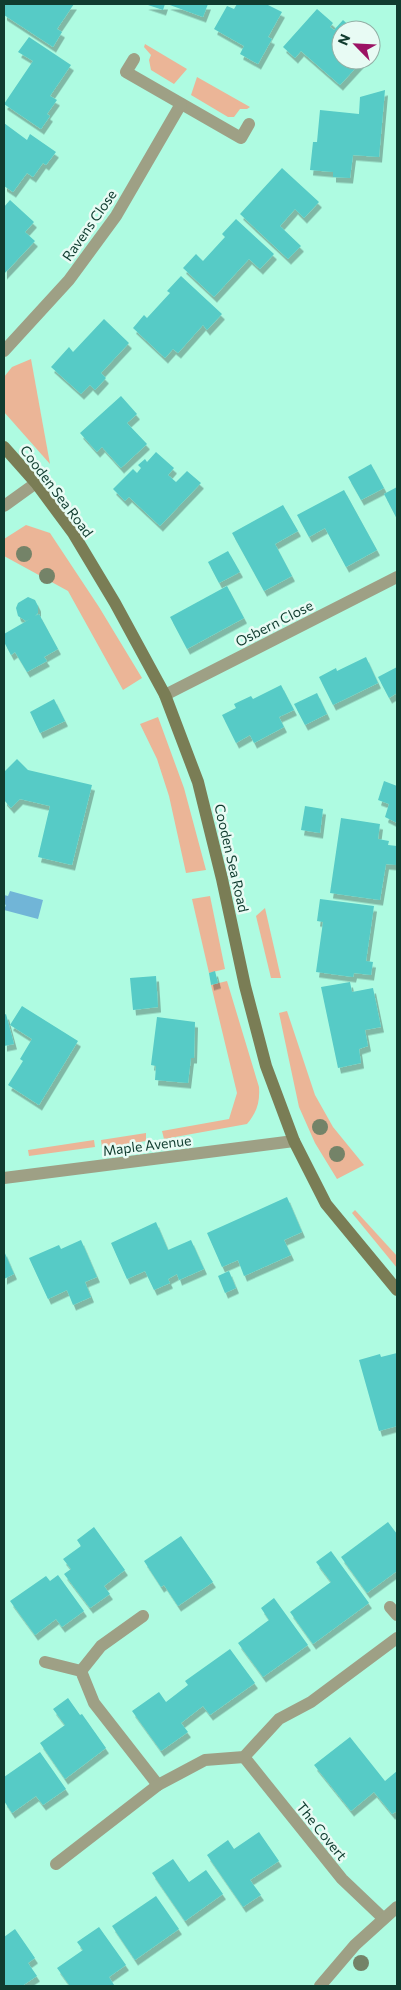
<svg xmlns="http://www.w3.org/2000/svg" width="401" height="1990" font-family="Commissioner,sans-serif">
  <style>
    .green { fill: #ebb597 }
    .water { fill: #71b5d7 }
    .building { fill: #56cbc6; filter: url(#shadow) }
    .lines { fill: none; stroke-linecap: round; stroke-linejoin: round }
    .street { stroke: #9ea085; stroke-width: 12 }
    .secondary { stroke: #7a7d55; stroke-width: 12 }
    .tree { fill: #748368 }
    .labels { text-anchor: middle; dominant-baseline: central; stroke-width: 5; stroke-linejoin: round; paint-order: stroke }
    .street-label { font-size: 14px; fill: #103c2f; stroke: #e8fbf4 }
  </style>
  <defs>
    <filter id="shadow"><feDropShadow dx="3" dy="5.5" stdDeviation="0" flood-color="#0004"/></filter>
  </defs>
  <rect width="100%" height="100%" fill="#aefbe1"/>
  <!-- green -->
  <g class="green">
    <path d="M145,44L187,69L174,84L151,70L149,60L151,55L144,47Z"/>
    <path d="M197,77L250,107L247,109H240L234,117H228L191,95Z"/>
    <path d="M31,359L50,464L4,412V377L12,367Z"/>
    <path d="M26,525L50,533L99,607L142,678L123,690L68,591L4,556V539Z"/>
    <path d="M158,717L184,788L206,870L186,873L169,796L157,759L140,724Z"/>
    <path d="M210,896L225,969L209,973L192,899Z"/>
    <path d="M265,908L281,978H271L256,916Z"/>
    <path d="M227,981L259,1087C260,1102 257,1112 247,1124L164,1139L162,1131L229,1119L237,1093L211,985Z"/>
    <path d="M287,1011L315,1095L333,1127L364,1165L337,1179L315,1143L299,1107L279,1013Z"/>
    <path d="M146,1133V1141L102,1148L101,1140Z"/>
    <path d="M94,1140L95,1147L29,1156L28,1150Z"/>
    <path d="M355,1210L397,1256V1268L352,1213Z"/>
  </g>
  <!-- water -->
  <path class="water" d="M10,891L43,900L38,919L4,910L6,905L4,904V895L8,896Z"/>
  <!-- building -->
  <g class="building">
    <path d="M4,4H74L57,29L62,32L53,47L4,15Z"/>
    <path d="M145,4H165L163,10Z"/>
    <path d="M167,4H208L203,17Z"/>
    <path d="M237,4H266L282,12L268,37L272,39L258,64L240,54L244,46L214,29L227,6L234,9Z"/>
    <path d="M317,9L333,23L330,27L334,30L343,20L354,30H341V60H363L340,85L301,51L295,58L283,47Z"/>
    <path d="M29,37L71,65L50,96L57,100L47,114L50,116L41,129L4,104L33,61L18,52Z"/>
    <path d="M385,90L379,157L353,155L350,178L333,177V172L310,170L313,142H317L320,110L359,114L360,97Z"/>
    <path d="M4,123L27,140L30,134L56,152L46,165L43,163L33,177L27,173L13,192L4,186Z"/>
    <path d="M282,168L319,202L304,218L295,209L280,226L301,246L288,259L240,214Z"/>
    <path d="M10,200L34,222L25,232L35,241L4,274V207Z"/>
    <path d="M236,219L274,254L260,269L249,259L214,297L183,268L196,254L203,261L225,237L222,234Z"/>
    <path d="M181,276L222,314L207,330L203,325L178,353L173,349L165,358L133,328L144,315L147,318L170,293L167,291Z"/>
    <path d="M104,319L129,343L101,373L106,378L95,390L90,385L81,394L51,367L69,347L73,352Z"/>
    <path d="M121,396L137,414L127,423L147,444L121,468L102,447L97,452L80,433Z"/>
    <path d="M156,452L174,468L168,475L176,482L187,471L201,483L160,526L129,497L125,501L113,489L133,469L137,473L141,468L138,465L145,459L147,462Z"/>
    <path d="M371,464L384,488L361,500L348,477Z"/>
    <path d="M397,487V519L384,494Z"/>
    <path d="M344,490L377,550L346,567L325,528L309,537L297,515Z"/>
    <path d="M283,505L298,531L275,544L292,576L264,591L232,533Z"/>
    <path d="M228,551L240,572L219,583L208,562Z"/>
    <path d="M227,586L244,618L187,649L170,617Z"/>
    <path d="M28,597L35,600L38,606V613L35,616L39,614L58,649L44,657L47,661L27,672L15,652L11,655L4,642V634L30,619L26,621L18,616L16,608L18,603Z"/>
    <path d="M366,657L378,683L333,705L319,677L336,668L337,671Z"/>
    <path d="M397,667V693L389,698L378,677Z"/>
    <path d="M281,685L294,710L279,717L284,727L254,743L250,735L236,743L222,715L236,708L234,704L251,696L253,699Z"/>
    <path d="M317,693L327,714L305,725L294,704Z"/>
    <path d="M54,699L65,721L40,733L30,712Z"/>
    <path d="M17,759L28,770L92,785L72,865L38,857L50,806L20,799L11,808L4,800V772Z"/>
    <path d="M384,781L397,786V823L385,817L389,804L378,800Z"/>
    <path d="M305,806L323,809L320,833L301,830Z"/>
    <path d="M341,818L380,824L378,839L389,841L388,845L397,846L396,865L386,864L380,900L330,893Z"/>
    <path d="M320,899L374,906L366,961L373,962L371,975L354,973L353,977L316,972L323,922L317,921Z"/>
    <path d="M215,971L218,983L211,985L209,973Z"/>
    <path d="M156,976L158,1007L133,1010L130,978Z"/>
    <path d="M350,982L352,992L373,988L381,1027L365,1030L368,1046L359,1049L361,1063L338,1068L321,987Z"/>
    <path d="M22,1006L78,1041L39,1105L8,1085L23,1061L20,1059L32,1039L10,1025Z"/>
    <path d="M6,1014L14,1044L4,1046V1015Z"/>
    <path d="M157,1017L195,1022L194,1058H191L188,1083L155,1080L156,1066L151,1065Z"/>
    <path d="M287,1197L302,1232L284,1240L291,1255L244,1276L238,1260L222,1267L207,1233Z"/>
    <path d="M156,1222L168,1250L191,1240L204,1269L179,1280L177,1274L168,1279L170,1283L154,1290L145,1271L127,1279L111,1243Z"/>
    <path d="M81,1240L97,1277L85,1282L91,1297L73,1305L67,1290L48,1299L29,1258L59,1245L61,1249Z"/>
    <path d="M4,1251L14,1274L4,1279Z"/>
    <path d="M229,1271L236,1288L225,1293L218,1276Z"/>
    <path d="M397,1353V1426L379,1431L359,1360L380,1354L381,1357Z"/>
    <path d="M388,1522L397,1534V1571L367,1593L341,1557Z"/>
    <path d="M94,1527L125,1570L104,1586L110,1594L90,1608L64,1574L71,1569L63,1559L81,1546L77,1540Z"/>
    <path d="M181,1536L213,1582L178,1606L164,1585L161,1587L144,1561Z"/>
    <path d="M331,1551L369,1603L313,1644L290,1612L331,1582L316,1562Z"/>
    <path d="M58,1575L84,1611L62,1627L56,1619L35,1635L10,1601L46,1576L50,1581Z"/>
    <path d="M274,1598L308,1645L263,1677L238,1643L269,1620L261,1608Z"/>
    <path d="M230,1649L255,1683L210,1715L203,1706L181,1723L188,1732L161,1751L132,1711L159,1692L166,1702L188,1685L185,1681Z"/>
    <path d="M68,1698L80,1715L82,1714L106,1748L65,1779L40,1743L65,1725L53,1709Z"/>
    <path d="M350,1737L385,1781L397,1771V1811L392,1814L374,1792L351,1811L314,1765Z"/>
    <path d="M40,1752L66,1789L43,1805L36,1796L12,1813L4,1801V1777Z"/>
    <path d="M259,1832L279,1861L250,1880L261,1895L243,1907L207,1855L228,1840L234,1849Z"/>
    <path d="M173,1859L189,1882L206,1870L223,1894L185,1921L152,1873Z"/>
    <path d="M156,1896L179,1929L135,1960L112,1926Z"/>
    <path d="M99,1927L126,1965L109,1977L114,1985L113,1986H70L57,1968L83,1950L77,1942Z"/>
    <path d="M15,1929L35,1958L28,1963L37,1976L22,1986H4V1937Z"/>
  </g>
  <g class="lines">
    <!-- street -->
    <g class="street">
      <path d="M134,59L126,72L241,138L249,124"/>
      <path d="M4,351L69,280L116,216L181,104"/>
      <path d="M4,506L36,483"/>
      <path d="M165,695L397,577"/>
      <path d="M4,1178L294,1141"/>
      <path d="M390,1607L397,1615"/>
      <path d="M45,1662L81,1671L94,1703L158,1785"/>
      <path d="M81,1671L101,1646L143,1616"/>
      <path d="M244,1757L342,1879L383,1918"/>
      <path d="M56,1864L158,1785L205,1760L244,1757L279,1719L311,1702L397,1638"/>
      <path d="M320,1986L355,1945L397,1907"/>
    </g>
    <!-- secondary -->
    <path class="secondary" d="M4,447L36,483L73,533L115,603L165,695L198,782L222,879L245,986L266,1066L294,1141L326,1204L397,1290"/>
  </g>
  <!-- trees -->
  <g class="tree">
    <circle cx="24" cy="554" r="8"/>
    <circle cx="47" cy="576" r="8"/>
    <circle cx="320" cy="1127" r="8"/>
    <circle cx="337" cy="1154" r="8"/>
    <circle cx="361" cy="1963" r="8"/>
  </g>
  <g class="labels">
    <!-- street labels -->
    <g class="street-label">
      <text transform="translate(89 225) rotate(-55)">Ravens Close</text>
      <text transform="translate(57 491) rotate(53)">Cooden Sea Road</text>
      <text transform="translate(274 623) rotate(-27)">Osbern Close</text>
      <text transform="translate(232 858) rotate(77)">Cooden Sea Road</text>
      <text transform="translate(147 1145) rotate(-7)">Maple Avenue</text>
      <text transform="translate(322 1831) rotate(51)">The Covert</text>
    </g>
  </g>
  <!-- border -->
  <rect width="401" height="1990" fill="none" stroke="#103c2f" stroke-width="10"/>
  <!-- north arrow -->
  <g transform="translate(356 45) rotate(294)"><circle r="24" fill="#e8fbf4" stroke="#92afa5"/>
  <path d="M0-4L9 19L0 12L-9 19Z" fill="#9b1364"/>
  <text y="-8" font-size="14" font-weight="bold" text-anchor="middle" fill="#103c2f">N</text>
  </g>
</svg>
